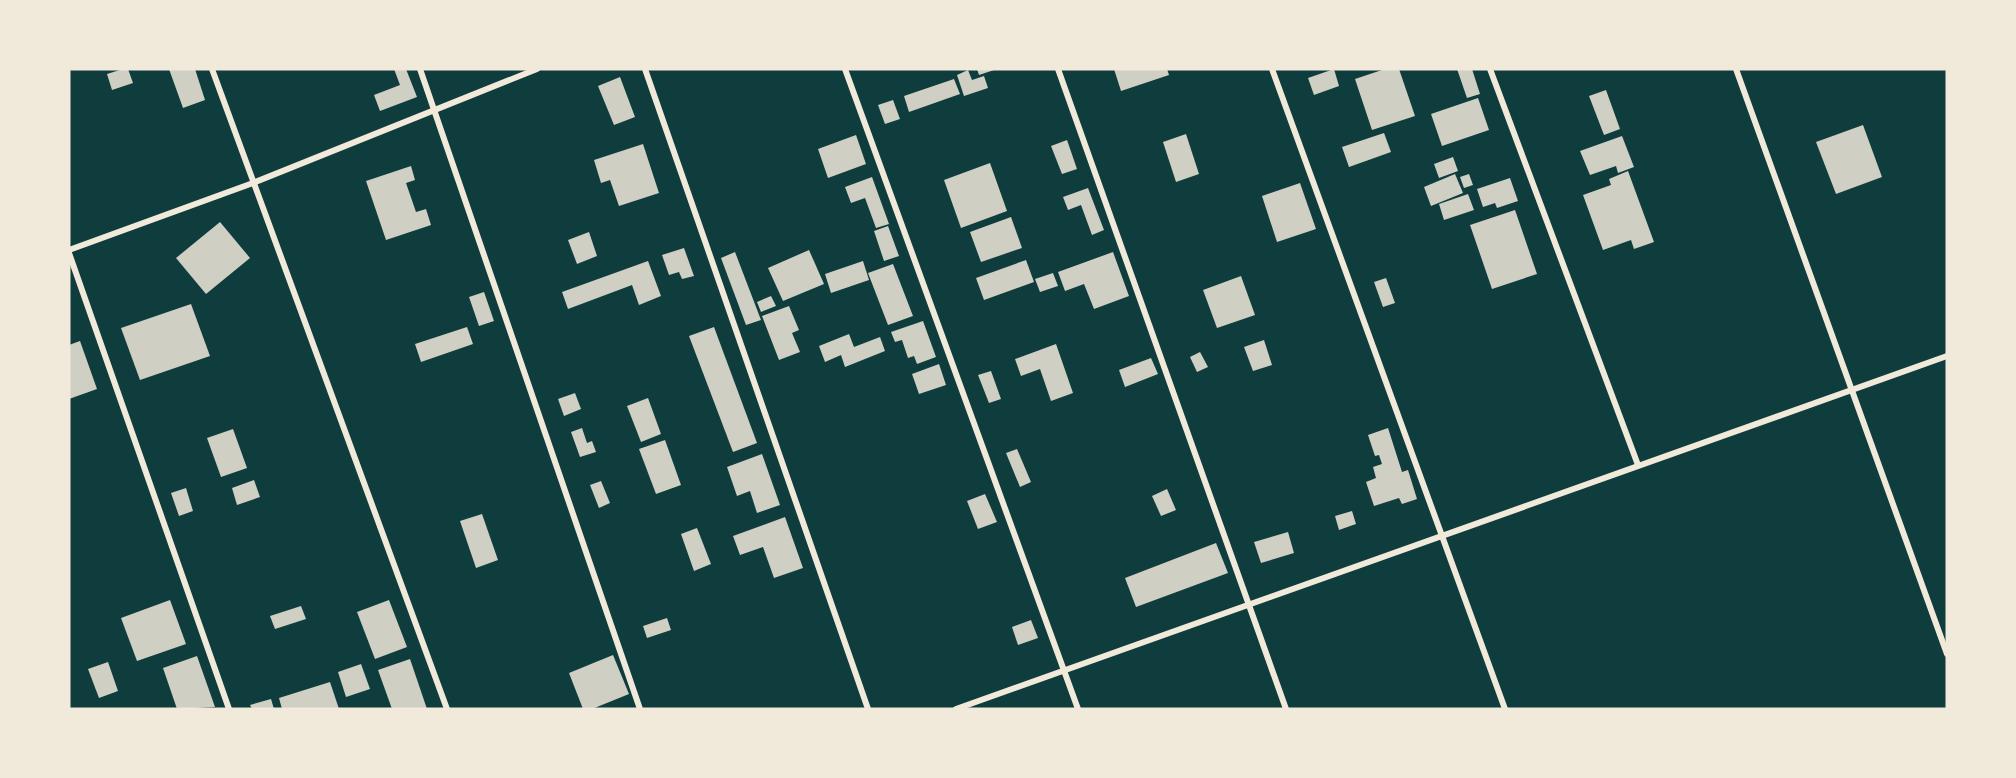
<svg xmlns="http://www.w3.org/2000/svg" width="2016" height="778" font-family="'Noto Sans',sans-serif">
  <style>
    .building { fill: #cfcfc3 }
    .lines { fill: none; stroke-linecap: round; stroke-linejoin: round }
    .minor { stroke: #f1e9da; stroke-width: 6 }
  </style>
  <rect width="100%" height="100%" fill="#0f3d3e"/>
  <!-- building -->
  <g class="building">
    <path d="M123,69H128L133,83L112,90L107,74Z"/>
    <path d="M169,69H195L205,100L183,108Z"/>
    <path d="M394,69H406L417,97L380,111L374,95L400,85Z"/>
    <path d="M977,69H997L979,75Z"/>
    <path d="M1114,69H1167L1169,75L1121,91Z"/>
    <path d="M1334,69L1339,86L1314,95L1308,78Z"/>
    <path d="M1385,69H1399L1415,116L1372,130L1355,79Z"/>
    <path d="M1457,69H1472L1480,94L1467,98Z"/>
    <path d="M968,70L972,80L984,76L988,88L964,96L957,75Z"/>
    <path d="M620,77L635,117L614,125L598,86Z"/>
    <path d="M954,79L960,94L909,112L904,96Z"/>
    <path d="M1606,90L1620,129L1604,135L1589,96Z"/>
    <path d="M1478,98L1489,130L1442,146L1431,114Z"/>
    <path d="M893,100L900,119L885,124L878,105Z"/>
    <path d="M1863,125L1882,177L1836,194L1816,142Z"/>
    <path d="M1384,133L1391,152L1349,167L1342,147Z"/>
    <path d="M1186,134L1199,174L1176,182L1163,142Z"/>
    <path d="M856,135L866,164L828,178L818,149Z"/>
    <path d="M1622,136L1634,167L1618,173L1616,166L1590,175L1580,151Z"/>
    <path d="M1067,140L1077,169L1062,174L1051,146Z"/>
    <path d="M643,144L659,193L619,206L610,180L601,183L594,160Z"/>
    <path d="M1453,157L1458,171L1439,178L1434,164Z"/>
    <path d="M990,163L1007,211L961,228L944,180Z"/>
    <path d="M411,166L415,180L406,183L416,212L426,209L431,225L386,240L366,181Z"/>
    <path d="M1628,171L1654,242L1634,249L1631,240L1603,250L1583,195L1611,185L1609,179Z"/>
    <path d="M1455,174L1463,193L1431,206L1424,187Z"/>
    <path d="M1469,174L1473,185L1464,188L1460,177Z"/>
    <path d="M872,177L889,224L876,228L865,198L851,203L845,187Z"/>
    <path d="M1510,178L1518,201L1497,208L1495,203L1483,207L1477,189Z"/>
    <path d="M1300,183L1316,229L1277,242L1262,196Z"/>
    <path d="M1088,188L1104,230L1092,235L1081,205L1068,210L1063,197Z"/>
    <path d="M1468,194L1474,210L1444,220L1439,204Z"/>
    <path d="M1515,210L1537,274L1492,289L1470,225Z"/>
    <path d="M1011,217L1022,248L981,262L970,232Z"/>
    <path d="M220,222L250,258L206,294L176,258Z"/>
    <path d="M888,226L899,256L884,261L874,231Z"/>
    <path d="M589,232L597,256L577,264L568,240Z"/>
    <path d="M684,248L694,276L682,279L679,272L669,275L662,255Z"/>
    <path d="M809,250L824,284L783,301L768,268Z"/>
    <path d="M735,252L761,320L746,325L721,258Z"/>
    <path d="M1113,252L1129,296L1094,309L1084,284L1065,291L1058,272Z"/>
    <path d="M1026,260L1034,282L984,300L976,278Z"/>
    <path d="M648,261L661,296L639,305L632,285L568,309L562,292Z"/>
    <path d="M863,261L869,280L831,293L825,274Z"/>
    <path d="M893,264L913,316L888,325L868,273Z"/>
    <path d="M1053,273L1058,286L1040,292L1035,279Z"/>
    <path d="M1241,276L1255,315L1217,328L1203,290Z"/>
    <path d="M1386,278L1395,303L1383,307L1374,282Z"/>
    <path d="M484,292L494,321L479,326L469,297Z"/>
    <path d="M771,296L776,306L761,312L757,302Z"/>
    <path d="M191,304L210,356L140,380L121,328Z"/>
    <path d="M789,306L799,330L792,333L800,352L779,360L762,316Z"/>
    <path d="M923,321L936,357L917,364L914,356L908,358L902,340L895,342L891,332Z"/>
    <path d="M467,327L473,344L421,362L415,344Z"/>
    <path d="M714,327L757,443L733,452L689,336Z"/>
    <path d="M849,334L854,347L880,337L885,351L845,367L841,355L825,362L819,346Z"/>
    <path d="M1264,340L1272,365L1253,371L1244,347Z"/>
    <path d="M80,341L97,389L69,399V345Z"/>
    <path d="M1056,344L1073,393L1051,401L1040,369L1021,376L1015,359Z"/>
    <path d="M1200,352L1208,367L1197,372L1190,357Z"/>
    <path d="M1151,358L1158,374L1125,387L1119,370Z"/>
    <path d="M939,364L946,385L919,394L912,374Z"/>
    <path d="M991,371L1001,399L989,403L978,375Z"/>
    <path d="M575,393L581,409L564,416L558,399Z"/>
    <path d="M648,398L661,434L641,442L627,406Z"/>
    <path d="M582,428L587,443L592,441L596,452L580,457L571,432Z"/>
    <path d="M1388,428L1402,472L1408,470L1417,499L1402,504L1399,498L1374,506L1366,482L1376,478L1373,467L1382,464L1379,455L1375,456L1368,435Z"/>
    <path d="M233,429L247,468L221,477L207,438Z"/>
    <path d="M665,440L681,485L656,494L639,449Z"/>
    <path d="M1017,449L1031,482L1020,487L1006,453Z"/>
    <path d="M762,454L780,505L757,513L750,491L737,496L727,467Z"/>
    <path d="M254,480L260,497L237,505L232,488Z"/>
    <path d="M601,481L610,503L599,508L590,485Z"/>
    <path d="M186,488L193,511L179,516L171,493Z"/>
    <path d="M1167,489L1176,510L1161,516L1152,496Z"/>
    <path d="M985,494L997,522L978,529L967,501Z"/>
    <path d="M1352,511L1356,524L1339,530L1335,516Z"/>
    <path d="M482,514L498,560L476,568L460,521Z"/>
    <path d="M785,517L803,568L774,578L763,547L740,555L733,536Z"/>
    <path d="M697,528L711,564L694,571L681,534Z"/>
    <path d="M1288,532L1294,553L1261,563L1254,542Z"/>
    <path d="M1216,543L1228,573L1136,607L1125,578Z"/>
    <path d="M170,600L186,644L137,661L121,618Z"/>
    <path d="M389,600L407,647L375,659L357,612Z"/>
    <path d="M301,606L306,619L275,629L270,616Z"/>
    <path d="M667,618L671,630L647,638L643,626Z"/>
    <path d="M1031,620L1038,638L1018,645L1012,627Z"/>
    <path d="M613,655L629,694L592,709H583L569,673Z"/>
    <path d="M197,656L215,707L177,709L163,668Z"/>
    <path d="M410,659L427,709H392L378,670Z"/>
    <path d="M108,662L118,691L99,698L88,669Z"/>
    <path d="M361,664L370,689L346,697L338,672Z"/>
    <path d="M330,682L339,709H282L279,698Z"/>
    <path d="M271,699L274,709H252L250,705Z"/>
  </g>
  <g class="lines">
    <!-- minor -->
    <g class="minor">
      <path d="M212,69L447,709"/>
      <path d="M420,69L640,709"/>
      <path d="M645,69L868,709"/>
      <path d="M845,69L1078,709"/>
      <path d="M1058,69L1286,709"/>
      <path d="M1272,69L1505,709"/>
      <path d="M1490,69L1638,465"/>
      <path d="M1736,69L1947,654"/>
      <path d="M69,250L253,183L537,69"/>
      <path d="M69,253L229,709"/>
      <path d="M956,709L1947,356"/>
    </g>
  </g>
  <!-- border -->
  <rect width="2016" height="778" fill="none" stroke="#f1e9da" stroke-width="141"/>
</svg>
